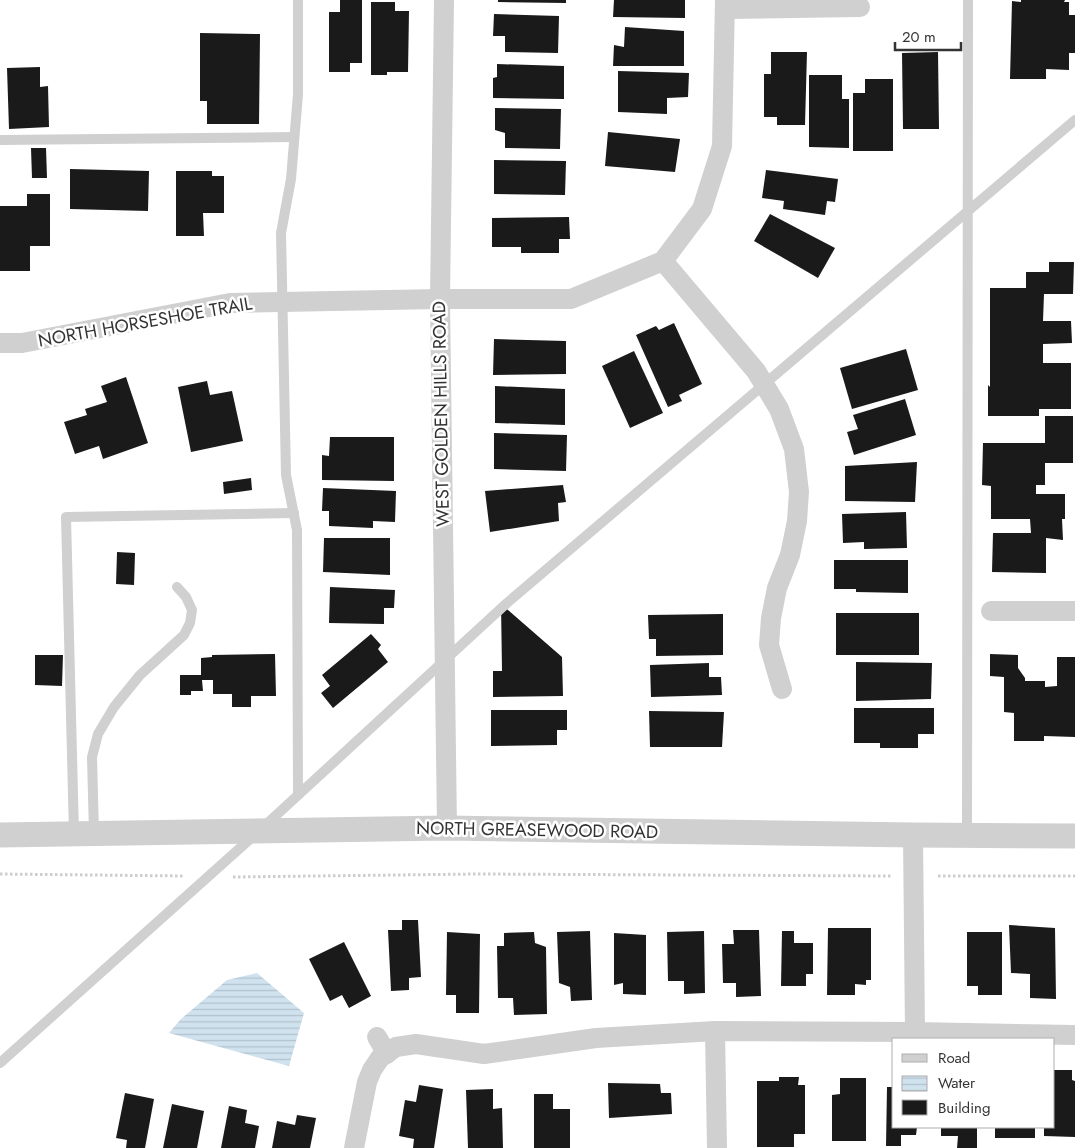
<svg xmlns="http://www.w3.org/2000/svg" width="1075" height="1148" font-family="Jost,sans-serif">
  <style>
    .water { fill: url(#water-rules) }
    .building { fill: #1a1a1a }
    .lines { fill: none; stroke-linecap: round; stroke-linejoin: round }
    .path { stroke: #cdcdcd; stroke-width: 3; stroke-dasharray: 2.5 2.5; stroke-linecap: butt }
    .service { stroke: #d0d0d0; stroke-width: 10 }
    .minor { stroke: #d0d0d0; stroke-width: 20 }
    .tertiary { stroke: #d0d0d0; stroke-width: 25 }
    .labels { text-anchor: middle; dominant-baseline: central; stroke-width: 5; stroke-linejoin: round; paint-order: stroke }
    .street-label { font-size: 18px; fill: #333; stroke: #fff }
  </style>
  <defs>
    <pattern id="water-rules" width="6" height="5" patternUnits="userSpaceOnUse" patternTransform="scale(1.25)"><rect width="6" height="5" fill="#cfe2ee"/><path d="M0 2.5h6" fill="none" stroke="#b2c2cd"/></pattern>
  </defs>
  <rect width="100%" height="100%" fill="#fff"/>
  <!-- water -->
  <path class="water" d="M257,973L304,1013L289,1066L169,1033L181,1019L227,980Z"/>
  <!-- building -->
  <g class="building">
    <path d="M340,0H362V63H350V72H329V12H340Z"/>
    <path d="M498,0H566V3L498,2Z"/>
    <path d="M614,0H685V18L613,17Z"/>
    <path d="M1021,0H1065L1064,2H1069V15H1075V53H1069V70L1046,69V79H1010L1012,1L1021,2Z"/>
    <path d="M371,2H395V11H409L408,72H387V75H371Z"/>
    <path d="M494,14L559,16L558,53L505,52V36H493Z"/>
    <path d="M625,27L684,31V66H613L614,45L624,47Z"/>
    <path d="M200,33L260,34L259,124H207V101H200Z"/>
    <path d="M771,52H807L805,125H777V117H764V74H771Z"/>
    <path d="M938,52L939,129H903L902,53Z"/>
    <path d="M497,64L564,66V99L493,98V78L497,77Z"/>
    <path d="M40,67V87L48,86L49,127L9,129L7,68Z"/>
    <path d="M618,71L689,73L688,97L667,98V114L618,112Z"/>
    <path d="M809,75H842V99H849V148L809,147Z"/>
    <path d="M865,79H893V151H853V93H865Z"/>
    <path d="M495,108L561,109L560,149L505,148V133L495,130Z"/>
    <path d="M608,132L680,139L675,172L605,166Z"/>
    <path d="M31,148H46L47,178H32Z"/>
    <path d="M494,160L566,161L565,195L494,194Z"/>
    <path d="M70,169L149,171L148,211L70,209Z"/>
    <path d="M766,170L838,179L835,202L827,201L825,215L783,209L784,201L762,198Z"/>
    <path d="M176,171H212V176H224V213H203L204,236H176Z"/>
    <path d="M27,194H50V246H30V271H0V206H27Z"/>
    <path d="M770,214L835,248L818,278L754,241Z"/>
    <path d="M569,217L570,239H559V253H521V247H492V218Z"/>
    <path d="M1049,262H1074L1073,294H1044L1043,321H1071L1072,343L1043,344V363H1071V409H1039V416H988V385L990,387V288H1026V272H1049Z"/>
    <path d="M674,323L702,384L679,395L682,401L668,407L636,335L656,326L659,330Z"/>
    <path d="M494,339L566,341V374L493,375Z"/>
    <path d="M906,349L918,390L852,409L840,368Z"/>
    <path d="M634,351L663,413L630,428L602,366Z"/>
    <path d="M126,377L148,443L103,459L99,446L75,454L64,422L87,415L85,409L107,402L101,386Z"/>
    <path d="M207,381L210,395L232,391L243,441L191,452L178,387Z"/>
    <path d="M495,386L565,389V425L495,423Z"/>
    <path d="M905,399L916,435L854,455L847,432L858,429L853,415Z"/>
    <path d="M1045,416H1073V463H1045V485H1036V494H1065V519H1062L1063,540L1046,538V573L992,572L993,533H1031L1030,519H991V486L982,485L983,443H1045Z"/>
    <path d="M494,433L567,435L566,471L494,469Z"/>
    <path d="M330,437H394V481L322,480V455L329,456Z"/>
    <path d="M917,462L915,502L845,501V466Z"/>
    <path d="M251,478L252,490L224,494L223,482Z"/>
    <path d="M563,485L566,502L558,503L559,521L490,532L485,491Z"/>
    <path d="M323,488L396,491L395,522L373,521V528L329,526V511H322Z"/>
    <path d="M906,512L907,548L864,549V542L843,543L842,514Z"/>
    <path d="M324,538H390V575L323,572Z"/>
    <path d="M117,552L135,553L134,585L116,584Z"/>
    <path d="M834,560H908V593L856,592V589H834Z"/>
    <path d="M330,587L395,590L394,608H384V624L329,623Z"/>
    <path d="M501,604L562,657L563,696L493,697V671H502Z"/>
    <rect x="836" y="613" width="83" height="42"/>
    <path d="M723,614V655L656,656V639H649L648,615Z"/>
    <path d="M371,634L381,645L378,649L388,662L333,708L321,693L330,686L322,675Z"/>
    <path d="M275,654L276,696H251V707H232V694H213V680H202L203,691H191V695H180V675H201V658L212,657V655Z"/>
    <path d="M990,654L1018,655V668L1025,678V681H1045V687L1057,686V657H1075V737L1044,736V741H1014V713L1004,712V677L990,676Z"/>
    <path d="M35,655H63L62,686L35,685Z"/>
    <path d="M856,662L932,663L931,699L856,701Z"/>
    <path d="M709,663V677H721L722,695L651,697L650,665Z"/>
    <path d="M854,708H934V734H918V748H880V743H854Z"/>
    <path d="M491,710H567V730H557V745L491,746Z"/>
    <path d="M649,711L724,712L722,747H650Z"/>
    <path d="M402,920H418L421,977L409,978V990L391,991L388,930H402Z"/>
    <path d="M1009,925L1055,928L1056,999L1030,998V974L1011,973Z"/>
    <path d="M828,928H871V980H866V985L855,984V995H827Z"/>
    <path d="M733,930H759L761,996L736,997V983H723L722,944H734Z"/>
    <path d="M590,931L592,1000L571,1001L570,987L559,983L557,932Z"/>
    <path d="M704,931L705,993L684,994V981H668L667,932Z"/>
    <path d="M782,931H794V943H813V974H806V986H781Z"/>
    <path d="M447,932L480,934L479,1013H456V995H446Z"/>
    <path d="M534,932L535,943L546,947L547,1014L514,1015L513,998H498L497,946H504V933Z"/>
    <path d="M967,932H1002V995H978V986H967Z"/>
    <path d="M614,933L646,935V995L623,994V983L614,985Z"/>
    <path d="M344,942L371,996L349,1008L342,995L330,1001L309,959Z"/>
    <path d="M1054,1070H1072V1080L1075,1081V1137L1044,1136V1127H1054Z"/>
    <path d="M779,1077H799L798,1085H805V1134H794V1147H757V1081H779Z"/>
    <path d="M840,1078H866V1141H832V1095L840,1094Z"/>
    <path d="M608,1083L660,1084L661,1093H671L672,1114L609,1118Z"/>
    <path d="M419,1085L443,1089L434,1148H413L414,1139L399,1136L405,1100L416,1102Z"/>
    <path d="M887,1087H894V1127H917L916,1135H901V1146H886Z"/>
    <path d="M493,1089V1109L502,1108L503,1148H468L466,1090Z"/>
    <path d="M125,1093L154,1099L145,1148H126L127,1140L116,1138Z"/>
    <path d="M534,1094H553V1109H570V1148H534Z"/>
    <path d="M172,1104L204,1111L197,1148H163Z"/>
    <path d="M229,1106L247,1110L245,1123L259,1126L255,1148H221Z"/>
    <path d="M297,1115L316,1118L310,1148H272L277,1121L295,1125Z"/>
    <path d="M941,1127H977V1148H957L958,1136H941Z"/>
    <rect x="995" y="1127" width="40" height="11"/>
  </g>
  <g class="lines">
    <!-- path -->
    <g class="path">
      <path d="M0,874L184,876"/>
      <path d="M938,876H1075"/>
      <path d="M233,877L478,874L891,876"/>
    </g>
    <!-- service -->
    <g class="service">
      <path d="M0,140L294,137"/>
      <path d="M298,795L297,530L286,475L281,233L291,179L298,94V0"/>
      <path d="M94,833L92,757L98,734L114,707L140,675L184,635L190,623L192,610L186,597L177,587"/>
      <path d="M74,834L66,517L294,513"/>
      <path d="M967,835L968,0"/>
      <path d="M0,1063L259,831L507,603L1075,120"/>
    </g>
    <!-- minor -->
    <g class="minor">
      <path d="M444,0L440,299L447,828"/>
      <path d="M725,9L860,7"/>
      <path d="M663,261L756,371L779,409L794,449L799,492L797,521L790,555L777,588L771,618L769,645L782,689"/>
      <path d="M0,343H22L230,303L440,299H571L663,261L702,209L722,146L725,0"/>
      <path d="M991,611H1075"/>
      <path d="M913,835L915,1032"/>
      <path d="M715,1031L717,1148"/>
      <path d="M377,1037L387,1054"/>
      <path d="M354,1148L367,1082L372,1070L380,1058L396,1047L416,1044L484,1054L596,1038L715,1031L915,1032L1075,1035"/>
    </g>
    <!-- tertiary -->
    <path class="tertiary" d="M0,835L447,828L913,835L1075,836"/>
  </g>
  <g class="labels">
    <!-- street labels -->
    <g class="street-label">
      <text transform="translate(145 322) rotate(-10)">NORTH HORSESHOE TRAIL</text>
      <text transform="translate(441 414) rotate(-91)">WEST GOLDEN HILLS ROAD</text>
      <text transform="translate(537 830) rotate(1)">NORTH GREASEWOOD ROAD</text>
    </g>
  </g>
  <!-- legend -->
  <rect x="892" y="1038" width="162" height="90" fill="#ffffff" stroke="#adadad"/>
  <rect x="902" y="1054" width="25" height="8" fill="#d0d0d0" stroke="#adadad"/>
  <text x="938" y="1063" font-size="15" fill="#333333">Road</text>
  <rect x="902" y="1076" width="25" height="15" fill="url(#water-rules)" stroke="#adadad"/>
  <text x="938" y="1088" font-size="15" fill="#333333">Water</text>
  <rect x="902" y="1100" width="25" height="15" fill="#1a1a1a" stroke="#adadad"/>
  <text x="938" y="1113" font-size="15" fill="#333333">Building</text>
  <!-- scale -->
  <path d="M895 42v8h66v-8" fill="none" stroke="#333333" stroke-width="2.5"/>
  <text x="902" y="42" font-size="15" fill="#333333" stroke="#ffffff" stroke-width="4" paint-order="stroke">20 m</text>
</svg>
